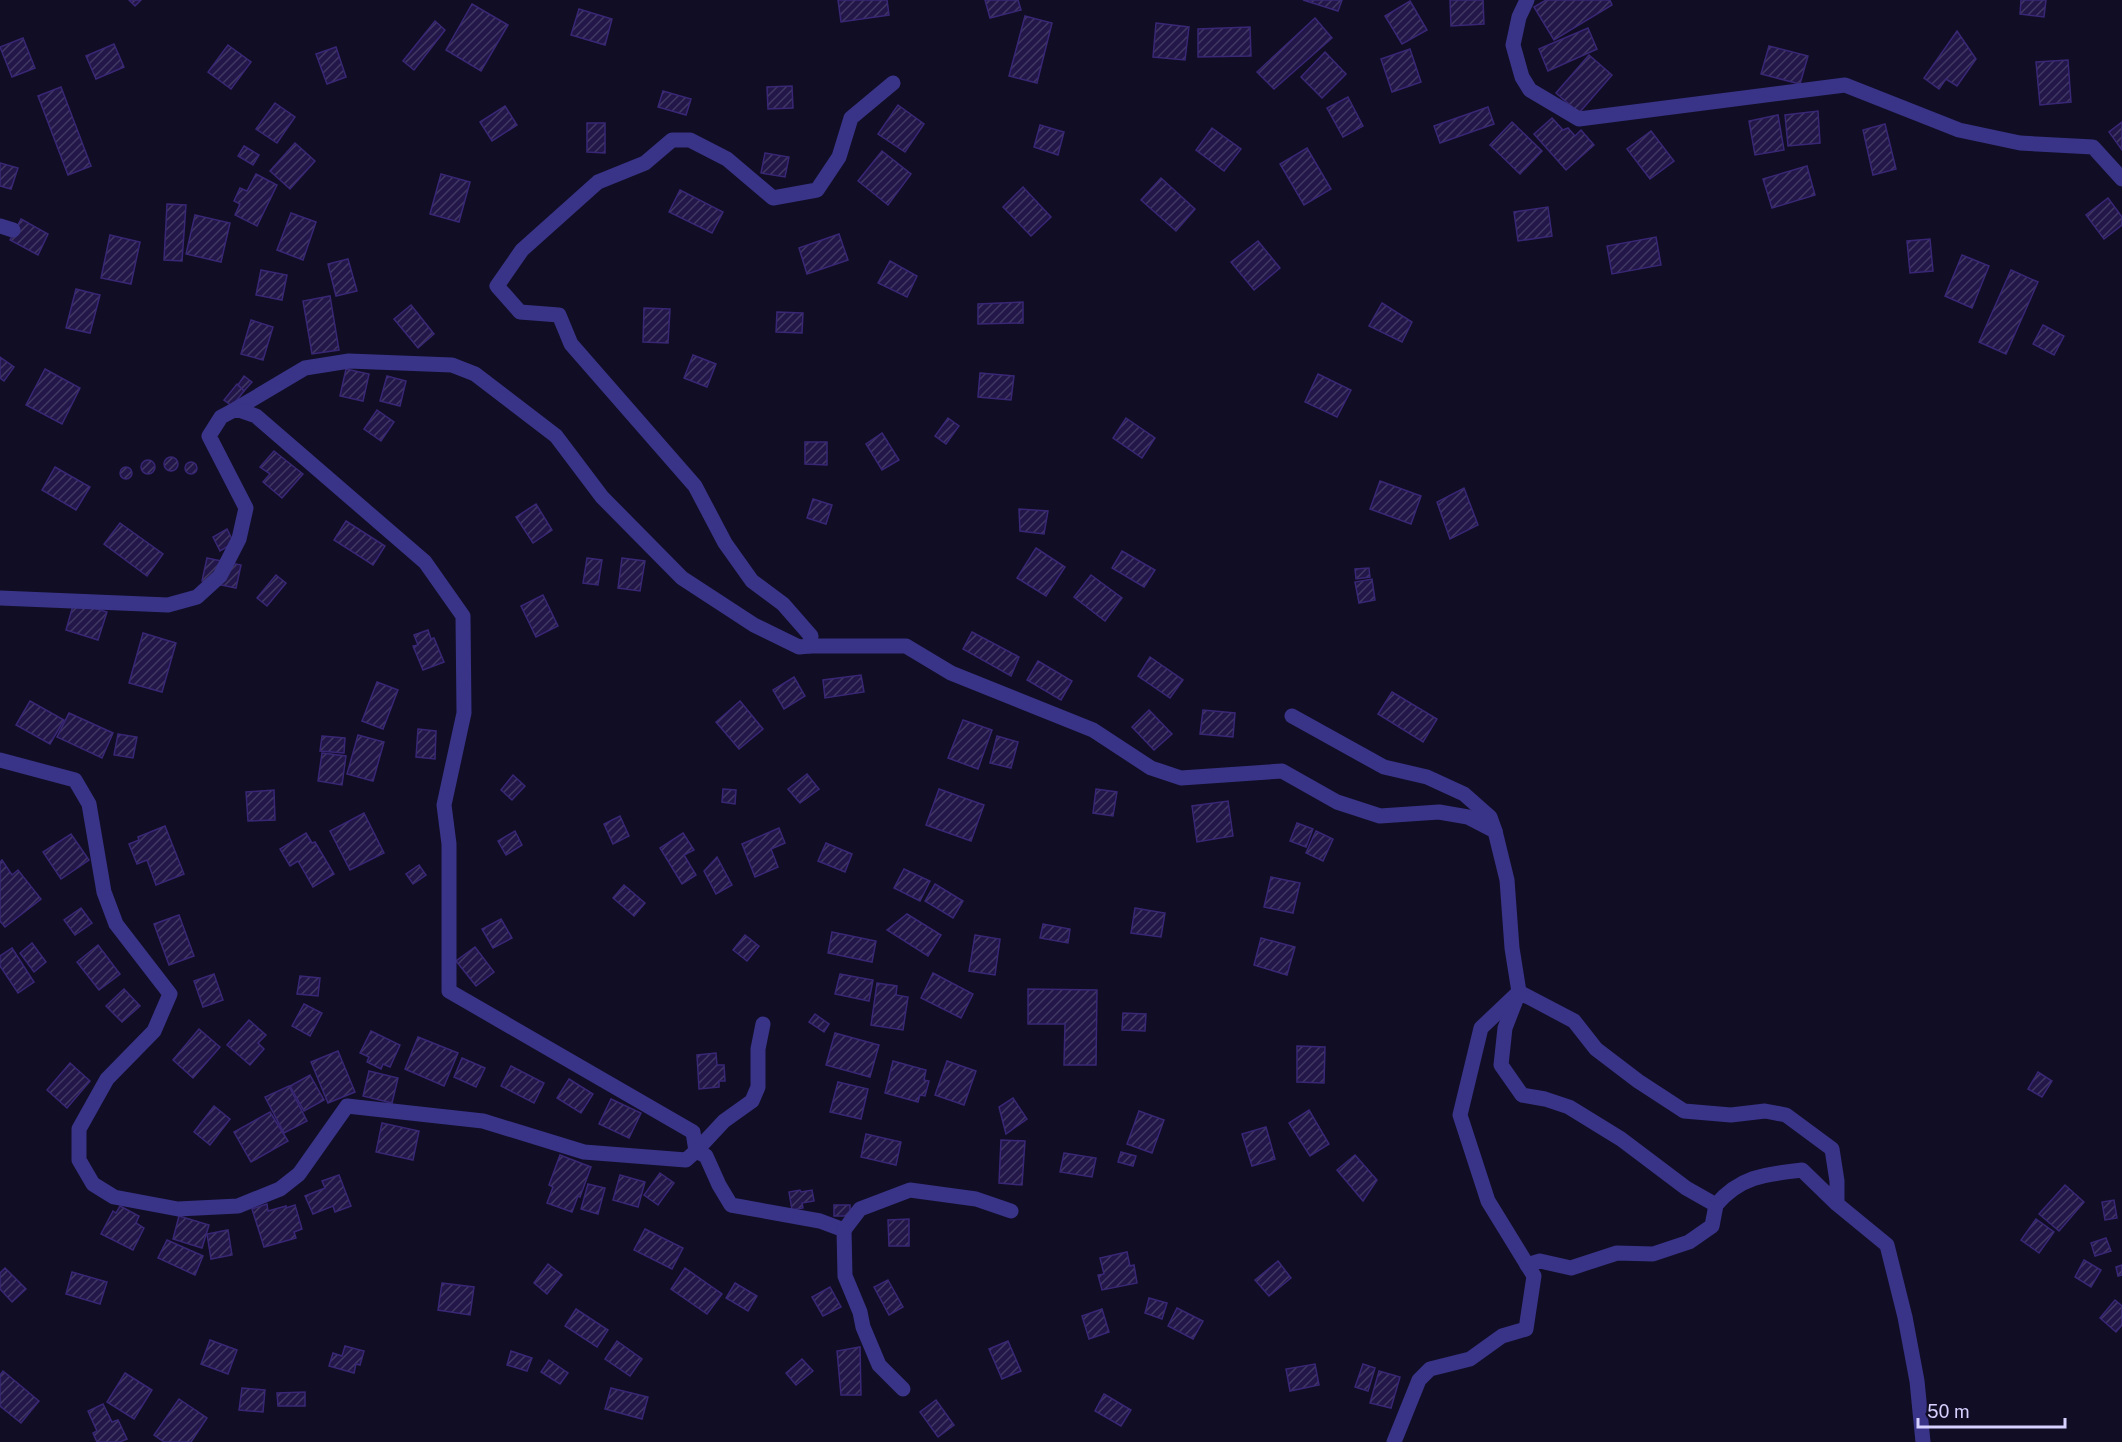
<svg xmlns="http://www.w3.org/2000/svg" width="2122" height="1442" font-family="'Public Sans',sans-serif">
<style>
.building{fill:url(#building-hatch);stroke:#392775;stroke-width:1.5}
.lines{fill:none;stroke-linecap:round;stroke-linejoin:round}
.minor{stroke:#393488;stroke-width:15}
</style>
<defs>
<pattern id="building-hatch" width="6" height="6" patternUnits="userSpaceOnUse" patternTransform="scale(1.5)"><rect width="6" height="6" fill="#221748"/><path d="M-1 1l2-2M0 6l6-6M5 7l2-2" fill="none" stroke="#413863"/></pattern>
</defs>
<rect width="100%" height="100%" fill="#110d25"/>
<g class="building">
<path d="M129,0H141L135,6Z"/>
<path d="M838,0H887L889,15L841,22Z"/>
<path d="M985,0H1018L1021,10L990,18Z"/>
<path d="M1303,0H1342L1338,11Z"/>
<path d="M1450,0H1483L1484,24L1451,26Z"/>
<path d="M1546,0H1610L1612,5L1554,40L1534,7Z"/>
<path d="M2021,0H2046L2044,17L2020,14Z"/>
<path d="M1410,1L1427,30L1402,44L1385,16Z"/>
<path d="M472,4L508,25L481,71L446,50Z"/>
<path d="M579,9L612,19L605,45L571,35Z"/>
<path d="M1025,16L1052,23L1037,83L1009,76Z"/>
<path d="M1315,18L1332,38L1274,89L1257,72Z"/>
<path d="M435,21L445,30L414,70L403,61Z"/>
<path d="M1156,23L1189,27L1185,60L1153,57Z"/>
<path d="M1250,27L1251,56L1198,57V29Z"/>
<path d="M1588,28L1597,49L1548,71L1539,49Z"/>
<path d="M1957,31L1976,59L1957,86L1946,79L1939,89L1924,78Z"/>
<path d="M23,38L35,68L12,77L0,47Z"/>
<path d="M114,44L124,67L96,79L86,56Z"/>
<path d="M228,45L251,62L231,89L208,72Z"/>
<path d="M1769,46L1808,56L1800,84L1761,74Z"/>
<path d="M336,47L346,77L327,84L316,54Z"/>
<path d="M1410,49L1421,82L1392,92L1381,59Z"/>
<path d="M1325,52L1346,74L1322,98L1301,77Z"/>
<path d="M1589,55L1612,75L1579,113L1556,93Z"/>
<path d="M2068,60L2071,102L2040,105L2036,62Z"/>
<path d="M792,86L793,108L768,109L767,87Z"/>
<path d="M61,87L91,166L68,175L38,96Z"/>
<path d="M663,91L691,99L686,115L658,107Z"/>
<path d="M1348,97L1363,126L1343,137L1327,108Z"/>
<path d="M275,103L295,117L277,143L256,129Z"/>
<path d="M898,105L924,124L905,152L878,134Z"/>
<path d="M505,106L517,125L492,141L480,122Z"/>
<path d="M1488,107L1494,124L1440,143L1434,126Z"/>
<path d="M1818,111L1820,143L1788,146L1785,115Z"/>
<path d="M1778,115L1784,150L1755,155L1749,121Z"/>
<path d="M1552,118L1563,130L1568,128L1575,136L1581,130L1594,145L1566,170L1534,134Z"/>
<path d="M1512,122L1542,151L1520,174L1490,145Z"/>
<path d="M2122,122V150L2109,132Z"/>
<path d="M587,123H605V153L587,152Z"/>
<path d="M1885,124L1896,169L1873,175L1863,130Z"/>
<path d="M1040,125L1064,132L1058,155L1034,147Z"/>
<path d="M1212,128L1241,149L1224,171L1196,150Z"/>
<path d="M1651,131L1674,161L1650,179L1627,149Z"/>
<path d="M295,143L315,161L290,189L270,171Z"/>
<path d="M244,146L259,155L253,165L238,156Z"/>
<path d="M1307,148L1331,189L1304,205L1280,164Z"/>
<path d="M882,151L911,174L888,205L858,181Z"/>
<path d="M765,153L789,157L785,177L761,173Z"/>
<path d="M0,163L18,168L11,189L0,186Z"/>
<path d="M1807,166L1815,195L1772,208L1763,179Z"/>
<path d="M256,174L277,185L257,226L235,215L240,204L234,201L240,188L247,191Z"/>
<path d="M441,174L470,182L459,222L430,214Z"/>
<path d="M1161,178L1195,209L1176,231L1141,200Z"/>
<path d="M1023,187L1051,217L1031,236L1003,207Z"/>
<path d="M680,190L723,212L712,233L669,212Z"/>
<path d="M2108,198L2122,217V225L2104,239L2086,215Z"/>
<path d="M167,204L186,205L182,261L164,260Z"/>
<path d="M1548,207L1552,236L1518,241L1514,212Z"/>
<path d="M291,213L316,222L303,260L277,250Z"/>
<path d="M195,215L230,223L221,262L186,254Z"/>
<path d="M21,219L48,234L38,255L10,240Z"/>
<path d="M839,234L848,260L807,274L799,248Z"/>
<path d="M110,235L140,242L131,284L101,278Z"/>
<path d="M1656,237L1661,265L1612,274L1607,246Z"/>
<path d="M1930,239L1933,271L1910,273L1907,241Z"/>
<path d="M1258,241L1280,268L1254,290L1231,262Z"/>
<path d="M1962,255L1989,266L1972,308L1945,296Z"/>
<path d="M348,259L357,291L336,296L328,264Z"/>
<path d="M890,261L917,276L907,297L878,283Z"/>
<path d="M261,270L287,275L282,300L256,295Z"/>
<path d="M2011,270L2038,282L2006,354L1979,342Z"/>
<path d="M76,289L100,295L90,333L66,328Z"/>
<path d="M330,296L339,350L312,354L303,301Z"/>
<path d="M1023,302V323L978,324V304Z"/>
<path d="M1382,303L1412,322L1402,342L1369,326Z"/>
<path d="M411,305L434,334L418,348L394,319Z"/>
<path d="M644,308L670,309L668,343L643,342Z"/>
<path d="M777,312L803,313L802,333L776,332Z"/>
<path d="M251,320L273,327L263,360L241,354Z"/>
<path d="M2043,325L2064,336L2054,355L2033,344Z"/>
<path d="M693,355L716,364L707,387L684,378Z"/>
<path d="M0,357L14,367L4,381L0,378Z"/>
<path d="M45,369L80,388L62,424L26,405Z"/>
<path d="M346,369L369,374L363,401L340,396Z"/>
<path d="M980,373L1014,376L1011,400L978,397Z"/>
<path d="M1318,374L1351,390L1337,417L1305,402Z"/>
<path d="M244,376L252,382L244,391L238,385Z"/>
<path d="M387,376L406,381L400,406L380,401Z"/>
<path d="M237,384L244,391L232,406L224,400Z"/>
<path d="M377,410L394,422L381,441L364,429Z"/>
<path d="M948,418L959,426L946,444L935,436Z"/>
<path d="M1126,418L1155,438L1142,458L1113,438Z"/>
<path d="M882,433L899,460L882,470L866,444Z"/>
<path d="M805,442H827V465L805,464Z"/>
<path d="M274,451L303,474L282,498L263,482L270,474L260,467Z"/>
<circle cx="171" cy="464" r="7"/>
<circle cx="148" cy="467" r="7"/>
<circle cx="191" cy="468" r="6"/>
<path d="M55,467L90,487L76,510L42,490Z"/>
<circle cx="126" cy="473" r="6"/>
<path d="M1380,481L1421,496L1411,524L1370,509Z"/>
<path d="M1464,488L1478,525L1450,539L1437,502Z"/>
<path d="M813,499L832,505L826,524L807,518Z"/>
<path d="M536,504L552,530L533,543L516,517Z"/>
<path d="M1019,509L1048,511L1044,534L1020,531Z"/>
<path d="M346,521L385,546L373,565L334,540Z"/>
<path d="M120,523L163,554L147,576L104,544Z"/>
<path d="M227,529L234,543L220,551L213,537Z"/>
<path d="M1036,548L1065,567L1046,596L1017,578Z"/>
<path d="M1122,551L1155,570L1144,587L1112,568Z"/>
<path d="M207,558L241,565L236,588L202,581Z"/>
<path d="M587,558L602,560L598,585L583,583Z"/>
<path d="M622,558L645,561L640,591L618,588Z"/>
<path d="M1369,568L1370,577L1356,579L1355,569Z"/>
<path d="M276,575L286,583L267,606L257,598Z"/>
<path d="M1091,575L1122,598L1105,621L1074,597Z"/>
<path d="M1372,579L1375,600L1359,603L1355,582Z"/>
<path d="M543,595L558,626L536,637L521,606Z"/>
<path d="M74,602L107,612L98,640L66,630Z"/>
<path d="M428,630L431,639L434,638L444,662L423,670L413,646L418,645L414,635Z"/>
<path d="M972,632L1019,657L1011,676L963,649Z"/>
<path d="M143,633L176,643L162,692L129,683Z"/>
<path d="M1150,657L1183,680L1170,698L1138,676Z"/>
<path d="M1038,661L1072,681L1061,700L1027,680Z"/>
<path d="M861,675L864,692L825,698L823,680Z"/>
<path d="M794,677L805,696L784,709L773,690Z"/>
<path d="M377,682L398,690L383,729L362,721Z"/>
<path d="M1392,692L1437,719L1423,742L1378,714Z"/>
<path d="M30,701L64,720L50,744L16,725Z"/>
<path d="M740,701L763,729L739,749L716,722Z"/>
<path d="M1149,710L1172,734L1154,750L1132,727Z"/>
<path d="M1203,710L1235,713L1233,737L1200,734Z"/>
<path d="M69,713L113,733L102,758L57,737Z"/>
<path d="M963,720L992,730L978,769L948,758Z"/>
<path d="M418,729L436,731L435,759L416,757Z"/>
<path d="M118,734L137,737L133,758L114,755Z"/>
<path d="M358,735L384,742L373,781L347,774Z"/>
<path d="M322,736L345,738L344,753L320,751Z"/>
<path d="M997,736L1018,742L1011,768L990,763Z"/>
<path d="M322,753L346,756L342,785L318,781Z"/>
<path d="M807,774L819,789L800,803L788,789Z"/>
<path d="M513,775L525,786L512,800L501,790Z"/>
<path d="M723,789L736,790L735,804L722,802Z"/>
<path d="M939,789L984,805L971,841L926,825Z"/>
<path d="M1096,789L1117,792L1113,816L1093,813Z"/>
<path d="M274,790L275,820L248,821L246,792Z"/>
<path d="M1228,801L1233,836L1197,842L1192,806Z"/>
<path d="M364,813L384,853L350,870L330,831Z"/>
<path d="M620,816L629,836L613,844L604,824Z"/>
<path d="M1297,823L1313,829L1306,847L1290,841Z"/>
<path d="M165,826L184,874L156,885L147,860L137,864L129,844L139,840L138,837Z"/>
<path d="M779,828L785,843L771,849L778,867L755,877L742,844Z"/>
<path d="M515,831L522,845L506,855L498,841Z"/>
<path d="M1316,831L1333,839L1323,861L1306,853Z"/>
<path d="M306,833L312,843L315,842L334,874L313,887L298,861L290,866L280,849Z"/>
<path d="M683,833L694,850L684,855L696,875L682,884L660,848Z"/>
<path d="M71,834L89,860L61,879L43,852Z"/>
<path d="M826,843L852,854L845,872L818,861Z"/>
<path d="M717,857L732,885L716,894L704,871Z"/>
<path d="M2,860L12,875L18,870L41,899L5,927L0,921V862Z"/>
<path d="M419,865L426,875L413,884L406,874Z"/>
<path d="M904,869L930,881L920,901L894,888Z"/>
<path d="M1271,877L1300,883L1293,913L1264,907Z"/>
<path d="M935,884L963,901L953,918L925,901Z"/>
<path d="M624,885L645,903L634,916L613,898Z"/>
<path d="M81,908L92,923L75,935L64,920Z"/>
<path d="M1135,908L1165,913L1161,937L1131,933Z"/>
<path d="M907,914L941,935L928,956L887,930Z"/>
<path d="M179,915L194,956L169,965L154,924Z"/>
<path d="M501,919L512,938L493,948L482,929Z"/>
<path d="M1043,924L1070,929L1068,943L1040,938Z"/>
<path d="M832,932L876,941L872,962L828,953Z"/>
<path d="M745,935L759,946L747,961L733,950Z"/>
<path d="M975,935L1000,939L995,975L969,971Z"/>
<path d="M1261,938L1295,947L1287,975L1254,965Z"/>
<path d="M32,943L46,962L34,972L20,953Z"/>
<path d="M98,945L120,974L99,990L77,962Z"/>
<path d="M475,947L494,972L476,986L456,961Z"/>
<path d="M12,948L34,982L18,993L0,966V956Z"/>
<path d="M933,973L973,994L961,1018L921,998Z"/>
<path d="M214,974L223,1000L203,1007L194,981Z"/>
<path d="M840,974L873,980L869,1001L835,994Z"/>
<path d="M300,976L320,978L318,996L297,994Z"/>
<path d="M877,983L897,986L896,995L908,997L903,1030L871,1025Z"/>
<path d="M124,989L140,1006L122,1022L106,1006Z"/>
<path d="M1028,989L1097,990L1096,1065H1064L1065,1024H1028Z"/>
<path d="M304,1004L322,1013L310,1036L292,1026Z"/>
<path d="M1123,1013L1146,1014L1145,1031L1122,1030Z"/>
<path d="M815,1014L829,1024L824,1032L809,1022Z"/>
<path d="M249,1020L266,1035L258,1043L264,1049L250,1065L227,1045Z"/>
<path d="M199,1029L220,1047L193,1078L173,1060Z"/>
<path d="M371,1031L400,1045L390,1067L383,1064L381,1069L367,1062L369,1057L360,1053Z"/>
<path d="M835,1033L879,1045L870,1077L826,1065Z"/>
<path d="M418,1037L458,1053L444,1086L405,1069Z"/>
<path d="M1297,1046L1325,1047L1324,1083L1297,1082Z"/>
<path d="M338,1051L355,1092L328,1103L311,1062Z"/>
<path d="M716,1053L717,1065H724L725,1081H719V1087L699,1089L697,1055Z"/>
<path d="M462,1058L485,1068L476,1087L454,1077Z"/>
<path d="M893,1061L926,1070L924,1080L929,1081L925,1096L920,1095L918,1102L885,1093Z"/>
<path d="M947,1061L976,1071L964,1105L935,1095Z"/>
<path d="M70,1063L90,1081L67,1108L47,1090Z"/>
<path d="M511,1066L544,1083L534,1103L501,1086Z"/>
<path d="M369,1071L398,1078L392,1103L363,1096Z"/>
<path d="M2038,1072L2052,1081L2042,1097L2028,1089Z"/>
<path d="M310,1075L324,1100L304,1111L290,1086Z"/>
<path d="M569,1079L593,1094L581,1113L557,1098Z"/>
<path d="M838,1082L868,1089L861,1119L830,1112Z"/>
<path d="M289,1086L307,1121L284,1133L265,1097Z"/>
<path d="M1013,1098L1027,1119L1006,1134L999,1107Z"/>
<path d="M611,1099L641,1113L629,1138L599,1124Z"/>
<path d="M214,1106L230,1119L210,1145L194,1132Z"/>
<path d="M1309,1110L1329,1144L1310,1156L1289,1123Z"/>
<path d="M1139,1111L1164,1120L1152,1153L1127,1144Z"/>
<path d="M270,1112L288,1141L251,1162L234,1132Z"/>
<path d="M382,1123L419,1131L413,1160L376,1152Z"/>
<path d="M1266,1127L1275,1159L1252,1166L1242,1134Z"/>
<path d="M866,1134L901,1142L896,1165L861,1157Z"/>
<path d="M1001,1140L1025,1141L1022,1185L999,1183Z"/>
<path d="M1121,1152L1136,1156L1133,1166L1118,1162Z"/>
<path d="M1064,1153L1096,1158L1092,1177L1060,1172Z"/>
<path d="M560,1155L591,1167L580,1197L578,1196L572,1212L547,1203L553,1187L549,1185Z"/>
<path d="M1355,1155L1377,1180L1363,1201L1337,1170Z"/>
<path d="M660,1173L674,1183L658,1205L644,1195Z"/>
<path d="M339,1175L351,1206L335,1212L333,1206L313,1214L305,1196L325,1188L322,1181Z"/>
<path d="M620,1175L645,1182L638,1207L613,1200Z"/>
<path d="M588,1184L605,1188L598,1214L581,1209Z"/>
<path d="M2065,1185L2084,1202L2059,1231L2039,1214Z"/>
<path d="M800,1190L801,1192L812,1190L814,1201L802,1203L803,1208L792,1210L789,1192Z"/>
<path d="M2114,1200L2117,1218L2105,1220L2102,1202Z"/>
<path d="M267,1204L268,1211L286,1206V1208L295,1205L302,1229L294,1232L296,1238L264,1247L252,1209Z"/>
<rect x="834" y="1205" width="16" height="11"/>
<path d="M120,1206L139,1216L136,1223L144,1228L133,1250L101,1234L113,1211L116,1213Z"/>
<path d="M179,1216L209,1225L202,1248L173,1239Z"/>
<path d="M909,1219V1246H889L888,1220Z"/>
<path d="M2036,1219L2054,1232L2039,1253L2021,1240Z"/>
<path d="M645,1229L683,1248L672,1269L634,1250Z"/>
<path d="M228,1230L232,1255L211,1259L207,1234Z"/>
<path d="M2106,1238L2111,1251L2095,1256L2091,1243Z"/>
<path d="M167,1240L203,1256L195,1275L158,1258Z"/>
<path d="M1127,1252L1130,1266L1134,1265L1137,1283L1102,1290L1098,1275L1104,1274L1100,1258Z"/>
<path d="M2084,1260L2101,1270L2091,1287L2075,1277Z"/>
<path d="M1278,1261L1291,1278L1269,1296L1255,1280Z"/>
<path d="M548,1264L562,1275L547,1294L534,1283Z"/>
<path d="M2122,1265V1275L2118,1276L2116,1267Z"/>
<path d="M5,1268L26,1289L12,1302L0,1289V1273Z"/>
<path d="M685,1268L722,1294L707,1314L671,1289Z"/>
<path d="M72,1272L107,1282L100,1304L66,1294Z"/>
<path d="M888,1280L903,1307L889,1315L874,1287Z"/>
<path d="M442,1283L474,1287L470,1315L438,1310Z"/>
<path d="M735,1283L757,1296L748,1311L726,1298Z"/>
<path d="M830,1287L841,1307L823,1316L812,1297Z"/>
<path d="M1149,1298L1167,1303L1162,1319L1145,1313Z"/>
<path d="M2115,1300L2122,1306V1325L2116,1332L2100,1318Z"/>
<path d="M1177,1308L1203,1321L1193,1339L1168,1326Z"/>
<path d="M576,1309L608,1330L597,1347L565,1326Z"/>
<path d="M1102,1309L1109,1332L1089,1339L1082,1316Z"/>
<path d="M210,1340L237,1350L228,1374L201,1364Z"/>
<path d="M617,1341L642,1359L630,1376L605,1359Z"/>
<path d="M1008,1341L1021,1371L1002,1379L989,1349Z"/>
<path d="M345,1346L364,1351L360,1365L356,1364L354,1373L329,1366L333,1353L342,1356Z"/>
<path d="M860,1347L861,1395H841L837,1351Z"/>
<path d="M511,1351L532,1358L527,1371L507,1365Z"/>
<path d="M802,1359L813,1371L796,1385L786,1373Z"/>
<path d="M549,1360L568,1373L560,1384L541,1372Z"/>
<path d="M1315,1364L1319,1385L1290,1391L1286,1369Z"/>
<path d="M1363,1364L1375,1368L1368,1391L1355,1387Z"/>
<path d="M3,1371L39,1401L21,1423L0,1406V1375Z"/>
<path d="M1379,1371L1400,1377L1391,1408L1370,1403Z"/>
<path d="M125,1373L152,1390L134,1419L107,1402Z"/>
<path d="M242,1388L265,1390L263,1412L239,1410Z"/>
<path d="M611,1388L648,1397L642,1419L605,1409Z"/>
<path d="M305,1392V1406H278L277,1393Z"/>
<path d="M1104,1394L1131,1410L1121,1426L1095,1411Z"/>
<path d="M179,1399L207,1418L191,1442H164L154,1435Z"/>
<path d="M936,1400L954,1425L938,1437L920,1412Z"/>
<path d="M103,1404L112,1422L118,1420L127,1439L120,1442H97L93,1433L97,1431L88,1411Z"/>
</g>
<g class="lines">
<g class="minor">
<path d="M1527,0L1519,17L1513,45L1522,77L1530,90L1579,119L1845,85L1959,130L2020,143L2093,147L2122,179"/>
<path d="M0,226L13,230"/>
<path d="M236,409L305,368L349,361L452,365L475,374L556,436L602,497L682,578L754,625L799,647L809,646L811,636L783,604L752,581L725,543L695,486L571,344L559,315L520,312L497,286L522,250L598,182L645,163L672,140H690L727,159L773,198L817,190L839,157L851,118L893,83"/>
<path d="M0,598L168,605L197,597L220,576L239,539L246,508L209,436L221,417L236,409L256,416L425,562L463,616L464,713L444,805L449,844V991L693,1132L696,1151L686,1160L584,1152L483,1121L347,1106L299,1174L280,1189L238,1206L178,1209L114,1197L93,1184L79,1160V1129L107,1079L154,1031L170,994L116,924L104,892L89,804L75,780L0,760"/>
<path d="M809,646H906L951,673L1093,730L1151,768L1181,778L1282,771L1337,802L1380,816L1439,812L1468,817L1495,831L1507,880L1512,948L1519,992L1481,1028L1460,1115L1488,1201L1534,1276L1526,1329L1502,1336L1470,1359L1430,1369L1419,1380L1394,1442"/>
<path d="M1292,716L1384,767L1427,777L1464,794L1490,817L1495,831"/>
<path d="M763,1024L758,1049V1087L752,1101L724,1121L696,1151L706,1156L719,1185L731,1205L820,1221L844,1230L845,1276L860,1312L863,1327L879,1365L903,1389"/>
<path d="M1837,1204L1802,1170C1767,1174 1740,1176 1716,1205L1686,1188L1621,1139L1569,1107L1545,1099L1522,1095L1501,1065L1505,1028L1519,992L1574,1021L1596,1049L1638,1081L1684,1111L1731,1115L1765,1111L1786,1115L1832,1149L1837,1181V1204L1887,1245L1905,1317L1917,1381L1923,1442"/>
<path d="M844,1230L860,1209L910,1190L976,1199L1011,1211"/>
<path d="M1527,1265L1540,1261L1571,1268L1617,1253L1653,1254L1689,1242L1712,1226L1716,1205"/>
</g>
</g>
<path d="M1918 1418v9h147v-9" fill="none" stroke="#d7d1ff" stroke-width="3"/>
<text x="1927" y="1418" font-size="18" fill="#d7d1ff" stroke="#110d25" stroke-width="4.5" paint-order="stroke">50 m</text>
</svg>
